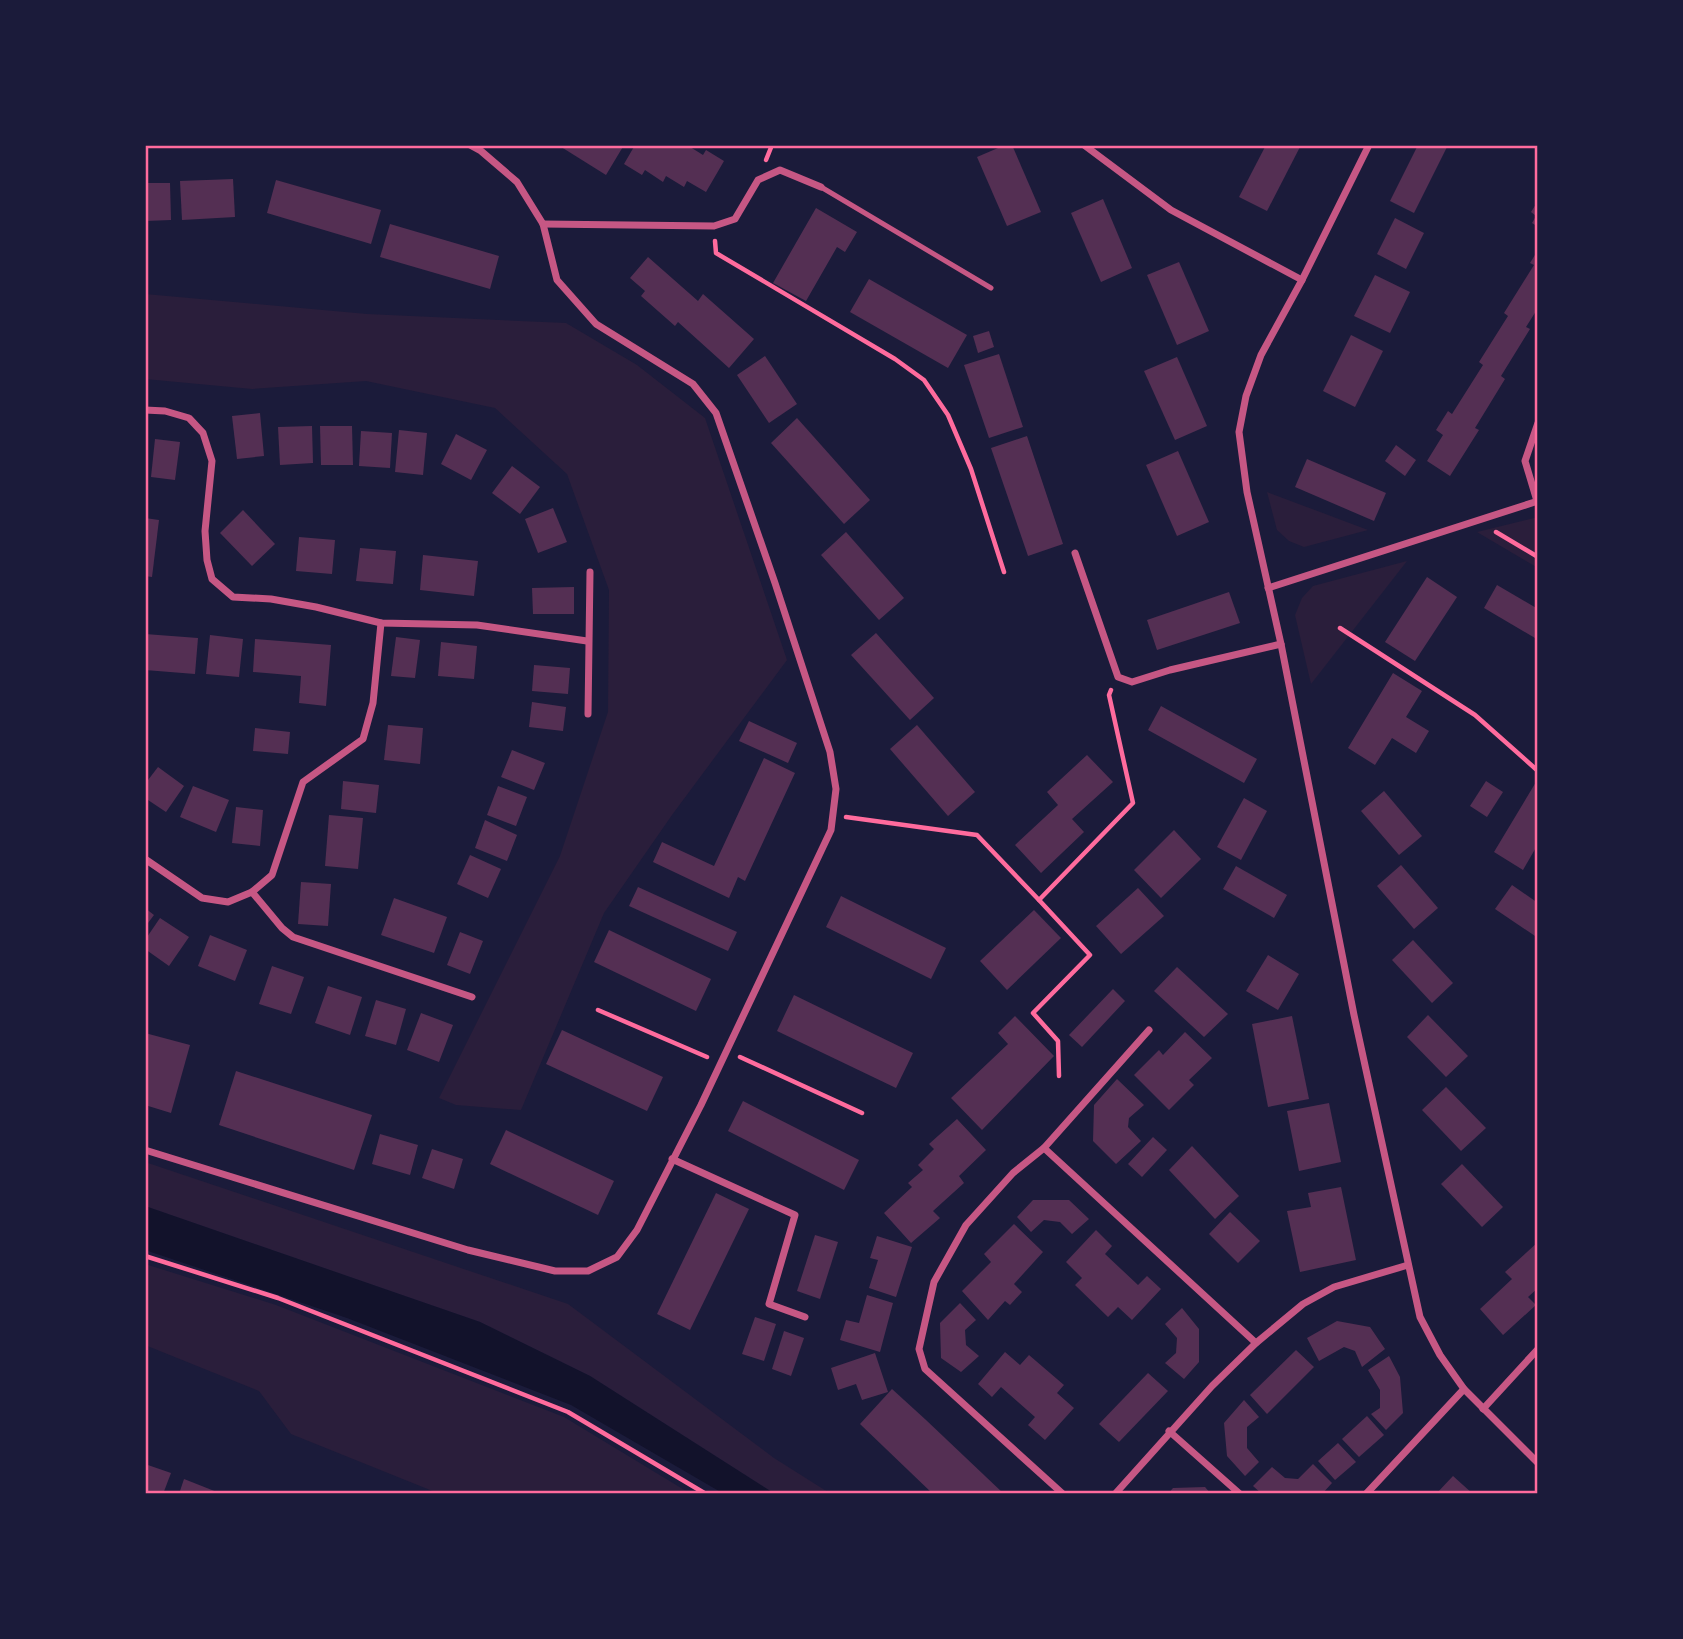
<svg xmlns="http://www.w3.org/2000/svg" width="1683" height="1639" font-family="'DM Sans',sans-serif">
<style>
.green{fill:#2a1e3b}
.water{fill:#12122b}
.building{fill:#542f53}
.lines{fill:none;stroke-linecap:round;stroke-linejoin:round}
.path{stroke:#ff6b9d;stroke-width:4.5}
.service{stroke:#c65784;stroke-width:5}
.minor{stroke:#c65784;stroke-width:7}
.neatline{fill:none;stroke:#ff6b9d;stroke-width:2.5}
</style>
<rect width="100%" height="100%" fill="#1b1b3a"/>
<g class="green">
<path d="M145,294L367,314L566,323L637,365L705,418L787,660L672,815L604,913L521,1110L456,1105L439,1098L560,856L608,712L609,590L567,474L495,408L366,381L252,389L145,379Z"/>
<path d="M1267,492L1368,530L1304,547L1289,541L1277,530Z"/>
<path d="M1538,517V568L1477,532Z"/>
<path d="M1407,561L1311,684L1295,615L1302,598L1313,586Z"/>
<path d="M145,1162L568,1304L774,1458L831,1494H775L590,1376L480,1322L145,1206Z"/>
<path d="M145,1264L276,1305L564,1417L691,1494H440L291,1434L259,1391L145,1345Z"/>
</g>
<path class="water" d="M145,1206L480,1322L590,1376L775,1494H724L571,1405L347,1318L145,1250Z"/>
<g class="building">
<path d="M558,145H624L606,175Z"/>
<path d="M635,145H678L683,148L687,145L703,155L706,150L724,161L706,192L687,181L684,187L666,176L663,182L645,170L642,175L624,164Z"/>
<path d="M1005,145H1012L1041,212L1007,226L977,157Z"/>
<path d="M1266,145H1301L1267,211L1239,197Z"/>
<path d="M1418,145H1448L1414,213L1390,201Z"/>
<path d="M233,179L235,217L182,220L180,181Z"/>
<path d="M276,180L381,210L371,244L267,213Z"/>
<path d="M145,183H170L171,220L145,221Z"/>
<path d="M1103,199L1132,268L1101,282L1071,213Z"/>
<path d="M1538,201V227L1532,223L1536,216L1531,212Z"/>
<path d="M816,208L857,232L845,252L837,247L806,301L773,283Z"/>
<path d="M1395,218L1424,233L1406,269L1377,254Z"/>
<path d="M390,224L499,256L490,289L380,257Z"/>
<path d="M1538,250V308L1526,327L1530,329L1501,376L1505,379L1475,428L1479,430L1450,476L1427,461L1443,435L1436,430L1448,411L1452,414L1483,365L1479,362L1508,316L1504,313L1534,265L1530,263Z"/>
<path d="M648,257L698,301L703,294L754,339L729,368L678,322L675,326L641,296L645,291L630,278Z"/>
<path d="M1179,262L1209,331L1177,345L1147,275Z"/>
<path d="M1375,275L1410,292L1390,333L1354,316Z"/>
<path d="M869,279L967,335L948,368L850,312Z"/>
<path d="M989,331L994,347L978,353L973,336Z"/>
<path d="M1351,335L1383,351L1355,407L1323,391Z"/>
<path d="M999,354L1023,427L989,438L964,365Z"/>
<path d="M765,356L797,404L769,423L737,375Z"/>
<path d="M1177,357L1207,426L1175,440L1144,371Z"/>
<path d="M260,413L264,456L237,459L232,416Z"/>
<path d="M797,418L870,500L844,524L771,443Z"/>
<path d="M312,426L313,463L280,465L278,427Z"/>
<path d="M320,426H352L353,465H321Z"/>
<path d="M399,430L427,433L423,475L395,472Z"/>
<path d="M361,431L392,433L390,468L359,466Z"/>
<path d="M456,434L487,450L471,480L441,464Z"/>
<path d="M1027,436L1063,544L1028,556L991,448Z"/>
<path d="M155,439L180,442L175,480L151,477Z"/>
<path d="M1396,445L1416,460L1405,476L1385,461Z"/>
<path d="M1178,451L1209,522L1177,536L1146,465Z"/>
<path d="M1307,459L1386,493L1374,521L1295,487Z"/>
<path d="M512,466L540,487L520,514L492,493Z"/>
<path d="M553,508L567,542L538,553L525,519Z"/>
<path d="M243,510L275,544L252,566L220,533Z"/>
<path d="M145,518L159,520L152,577L145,576Z"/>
<path d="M846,532L904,598L879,620L821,555Z"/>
<path d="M299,537L335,540L332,574L296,571Z"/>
<path d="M360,548L396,551L393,584L356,581Z"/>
<path d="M423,555L478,561L474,596L420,590Z"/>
<path d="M1427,577L1457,597L1415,661L1385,642Z"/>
<path d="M1497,585L1538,609V633L1535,638L1484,608Z"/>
<path d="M574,587V614H533L532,588Z"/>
<path d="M1229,592L1240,623L1157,650L1147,620Z"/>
<path d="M876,633L934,698L910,720L851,655Z"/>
<path d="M145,634L198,638L195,674L145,670Z"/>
<path d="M210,635L243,639L239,677L206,674Z"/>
<path d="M396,637L420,640L415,678L391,676Z"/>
<path d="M255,639L331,645L326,706L299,703L301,676L253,672Z"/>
<path d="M441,642L477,646L474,679L438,676Z"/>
<path d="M534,665L570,668L568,694L532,691Z"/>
<path d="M1393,673L1422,691L1406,717L1429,731L1416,753L1392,738L1375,765L1348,748Z"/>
<path d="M532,702L566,707L563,731L529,727Z"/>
<path d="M1161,706L1257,759L1244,783L1148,730Z"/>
<path d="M749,721L797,743L788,763L739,741Z"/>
<path d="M388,725L423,728L420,764L384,760Z"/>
<path d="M917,725L975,792L948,816L890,749Z"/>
<path d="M255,728L290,732L288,754L253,751Z"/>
<path d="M512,750L545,763L534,790L501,777Z"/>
<path d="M1087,755L1113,782L1072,819L1084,832L1041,873L1015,845L1058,805L1047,792Z"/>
<path d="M764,758L795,773L745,881L738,877L729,898L653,862L662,842L714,866Z"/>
<path d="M158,767L184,786L166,812L145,798V784Z"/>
<path d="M343,781L379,785L376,813L341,809Z"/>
<path d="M1486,781L1503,792L1487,817L1470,806Z"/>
<path d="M1536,782L1538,844L1523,870L1494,852Z"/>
<path d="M193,786L229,800L216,832L180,817Z"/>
<path d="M498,786L527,797L516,826L487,815Z"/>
<path d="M1384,791L1422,836L1399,855L1361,811Z"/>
<path d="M1244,798L1267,811L1241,860L1217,847Z"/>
<path d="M236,807L263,810L260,846L232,843Z"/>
<path d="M329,815L363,818L358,869L325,866Z"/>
<path d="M485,820L517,835L507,861L475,848Z"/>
<path d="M1174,830L1201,859L1161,898L1134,870Z"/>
<path d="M470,855L501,869L488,898L457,884Z"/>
<path d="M1401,865L1438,908L1414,929L1377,886Z"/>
<path d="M1236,866L1287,895L1274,918L1223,889Z"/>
<path d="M301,882L331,884L328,926L298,924Z"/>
<path d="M1512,885L1538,903V938L1495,909Z"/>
<path d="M638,887L737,932L728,951L629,906Z"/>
<path d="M1138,888L1164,916L1121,954L1096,926Z"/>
<path d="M841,896L946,948L931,979L826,927Z"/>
<path d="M394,898L447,917L434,953L381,935Z"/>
<path d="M145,908L154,915L145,927Z"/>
<path d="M1034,910L1061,938L1007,990L980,961Z"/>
<path d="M160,918L189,937L169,966L145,949V940Z"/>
<path d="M609,930L711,979L696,1011L594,962Z"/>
<path d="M460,932L483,941L470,974L447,965Z"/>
<path d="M210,935L247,950L235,981L198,966Z"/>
<path d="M1413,940L1453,983L1432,1003L1392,960Z"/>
<path d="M1268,955L1299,974L1278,1010L1246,991Z"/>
<path d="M272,966L304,977L291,1014L259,1004Z"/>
<path d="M1177,967L1228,1014L1204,1037L1154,991Z"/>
<path d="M328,986L362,997L350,1035L315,1023Z"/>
<path d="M1113,989L1125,1001L1082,1047L1069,1035Z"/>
<path d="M794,995L913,1053L896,1088L777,1031Z"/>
<path d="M376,1000L406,1009L396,1045L365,1036Z"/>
<path d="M421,1013L453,1025L439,1062L407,1050Z"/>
<path d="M1428,1015L1468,1056L1446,1077L1407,1037Z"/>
<path d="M1015,1016L1054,1056L982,1130L951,1098L1008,1044L998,1033Z"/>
<path d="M1292,1016L1309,1099L1268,1107L1252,1024Z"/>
<path d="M562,1030L663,1077L647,1111L546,1064Z"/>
<path d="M1185,1032L1212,1058L1189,1080L1194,1085L1169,1110L1134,1075L1159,1050L1163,1055Z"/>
<path d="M145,1033L190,1045L171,1113L145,1105Z"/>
<path d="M236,1071L372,1115L354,1170L219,1125Z"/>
<path d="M1117,1079L1144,1105L1129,1118L1128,1127L1141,1141L1116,1164L1093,1141L1094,1105Z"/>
<path d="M1446,1087L1486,1128L1461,1151L1422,1110Z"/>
<path d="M743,1101L859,1160L844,1190L728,1131Z"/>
<path d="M1329,1103L1341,1162L1299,1171L1287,1111Z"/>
<path d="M957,1119L986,1150L959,1176L964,1183L933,1211L940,1218L911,1243L884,1213L912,1187L908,1183L923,1170L918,1165L934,1149L929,1144Z"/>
<path d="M506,1130L614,1181L598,1215L490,1164Z"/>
<path d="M380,1134L418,1145L410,1175L372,1164Z"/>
<path d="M1153,1137L1167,1150L1142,1177L1128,1164Z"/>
<path d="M1192,1146L1239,1196L1215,1219L1169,1170Z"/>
<path d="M432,1149L463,1159L454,1189L422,1178Z"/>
<path d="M1462,1164L1503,1207L1482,1227L1441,1184Z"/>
<path d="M1341,1187L1356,1260L1300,1272L1287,1211L1311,1207L1308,1193Z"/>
<path d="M716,1193L749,1209L690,1330L657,1314Z"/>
<path d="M1033,1200H1069L1089,1219L1072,1234L1060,1222L1044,1220L1031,1232L1017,1217Z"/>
<path d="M1230,1212L1260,1241L1238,1263L1209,1234Z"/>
<path d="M1014,1224L1043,1252L1014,1284L1022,1292L1010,1305L1005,1301L988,1320L962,1291L991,1262L984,1254Z"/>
<path d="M1096,1230L1112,1246L1105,1254L1138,1285L1147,1276L1161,1289L1132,1320L1118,1307L1108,1317L1075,1285L1082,1278L1066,1262Z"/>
<path d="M815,1235L838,1242L820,1299L797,1291Z"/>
<path d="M877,1236L912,1247L896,1297L869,1288L878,1260L870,1258Z"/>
<path d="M1538,1242V1288L1528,1297L1536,1305L1503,1335L1480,1309L1512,1279L1505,1272Z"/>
<path d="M867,1295L893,1303L880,1352L840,1340L846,1320L859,1323Z"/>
<path d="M960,1303L976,1320L965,1330L966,1345L979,1356L961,1372L941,1358L940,1323Z"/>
<path d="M1182,1308L1199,1329V1362L1184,1379L1165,1363L1176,1353L1177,1338L1165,1324Z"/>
<path d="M755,1317L776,1324L764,1361L742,1354Z"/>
<path d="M1337,1321L1370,1327L1385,1349L1362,1367L1355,1351L1344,1347L1319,1361L1307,1338Z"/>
<path d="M784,1331L804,1338L791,1376L772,1369Z"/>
<path d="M1296,1350L1314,1367L1267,1414L1250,1395Z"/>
<path d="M1005,1352L1020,1365L1029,1355L1064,1385L1057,1393L1074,1408L1045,1440L1028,1425L1035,1417L1001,1387L992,1397L978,1384Z"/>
<path d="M875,1353L888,1392L862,1400L856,1384L838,1390L831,1368Z"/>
<path d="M1389,1356L1400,1377L1403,1413L1386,1430L1371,1414L1380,1408V1390L1368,1370Z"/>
<path d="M1148,1373L1168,1391L1119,1442L1099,1424Z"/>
<path d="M892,1389L926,1420L1004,1494H933L860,1424Z"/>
<path d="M1244,1400L1259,1417L1247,1427V1448L1259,1462L1245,1476L1227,1456L1224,1423Z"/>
<path d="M1367,1416L1384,1435L1359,1457L1342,1439Z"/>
<path d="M1338,1443L1356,1462L1335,1480L1318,1461Z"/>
<path d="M145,1464L171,1473L163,1494L145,1492Z"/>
<path d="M1313,1464L1332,1483L1322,1494H1262L1253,1486L1272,1467L1285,1478L1298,1479Z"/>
<path d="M1453,1476L1473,1494H1436Z"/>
<path d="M184,1479L222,1494H179Z"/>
<path d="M1205,1487L1211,1494H1168L1173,1488Z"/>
</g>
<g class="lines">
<g class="path">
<path d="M766,160L772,145"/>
<path d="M715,241L716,253L895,359L924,380L948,415L971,469L1004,572"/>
<path d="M1496,532L1538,557"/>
<path d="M1340,628L1475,715L1538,771"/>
<path d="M846,817L977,835L1039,900L1133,803L1109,695L1111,690"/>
<path d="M1039,900L1090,955L1033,1013L1058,1041L1059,1076"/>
<path d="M598,1010L707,1057"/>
<path d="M740,1057L862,1113"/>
<path d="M145,1256L278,1298L568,1412L706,1494"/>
</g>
<path class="service" d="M821,187L991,288"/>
<g class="minor">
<path d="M1084,145L1171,210L1302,280"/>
<path d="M1369,145L1302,280L1261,355L1246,396L1239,432L1247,492L1281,644L1354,1015L1420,1317L1440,1355L1464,1389L1538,1463"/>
<path d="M543,224L714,226L735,219L758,180L780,170L821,187"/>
<path d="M145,410L165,411L189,418L203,433L212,461L205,531L207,560L212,579L233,597L271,599L316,607L381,623L477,625L587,641"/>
<path d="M1537,501L1525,461L1538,423"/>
<path d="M1075,553L1118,677L1132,682L1170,670L1281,644"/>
<path d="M1268,588L1538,501"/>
<path d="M588,714L590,572"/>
<path d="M145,859L202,898L228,902L252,892L272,875L303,782L363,739L373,703L381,623"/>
<path d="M252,892L282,928L293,937L472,997"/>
<path d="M1044,1148L1149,1030"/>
<path d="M145,1150L468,1250L555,1271H588L617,1257L637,1230L701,1105L831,830L836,789L830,752L775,583L716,413L693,384L596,324L557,280L543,224L517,182L481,151L470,145"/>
<path d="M672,1159L795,1215L769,1304L805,1317"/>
<path d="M1483,1409L1538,1349"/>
<path d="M1169,1431L1240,1494"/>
<path d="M1063,1494L925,1369L919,1349L934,1282L966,1225L1013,1173L1044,1148L1256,1343"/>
<path d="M1115,1494L1212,1386L1256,1343L1303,1304L1334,1287L1408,1265"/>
<path d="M1366,1494L1464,1389"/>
</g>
</g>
<rect width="1683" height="1639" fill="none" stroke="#1b1b3a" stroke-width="294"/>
<rect x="147" y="147" width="1389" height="1345" class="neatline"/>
</svg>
